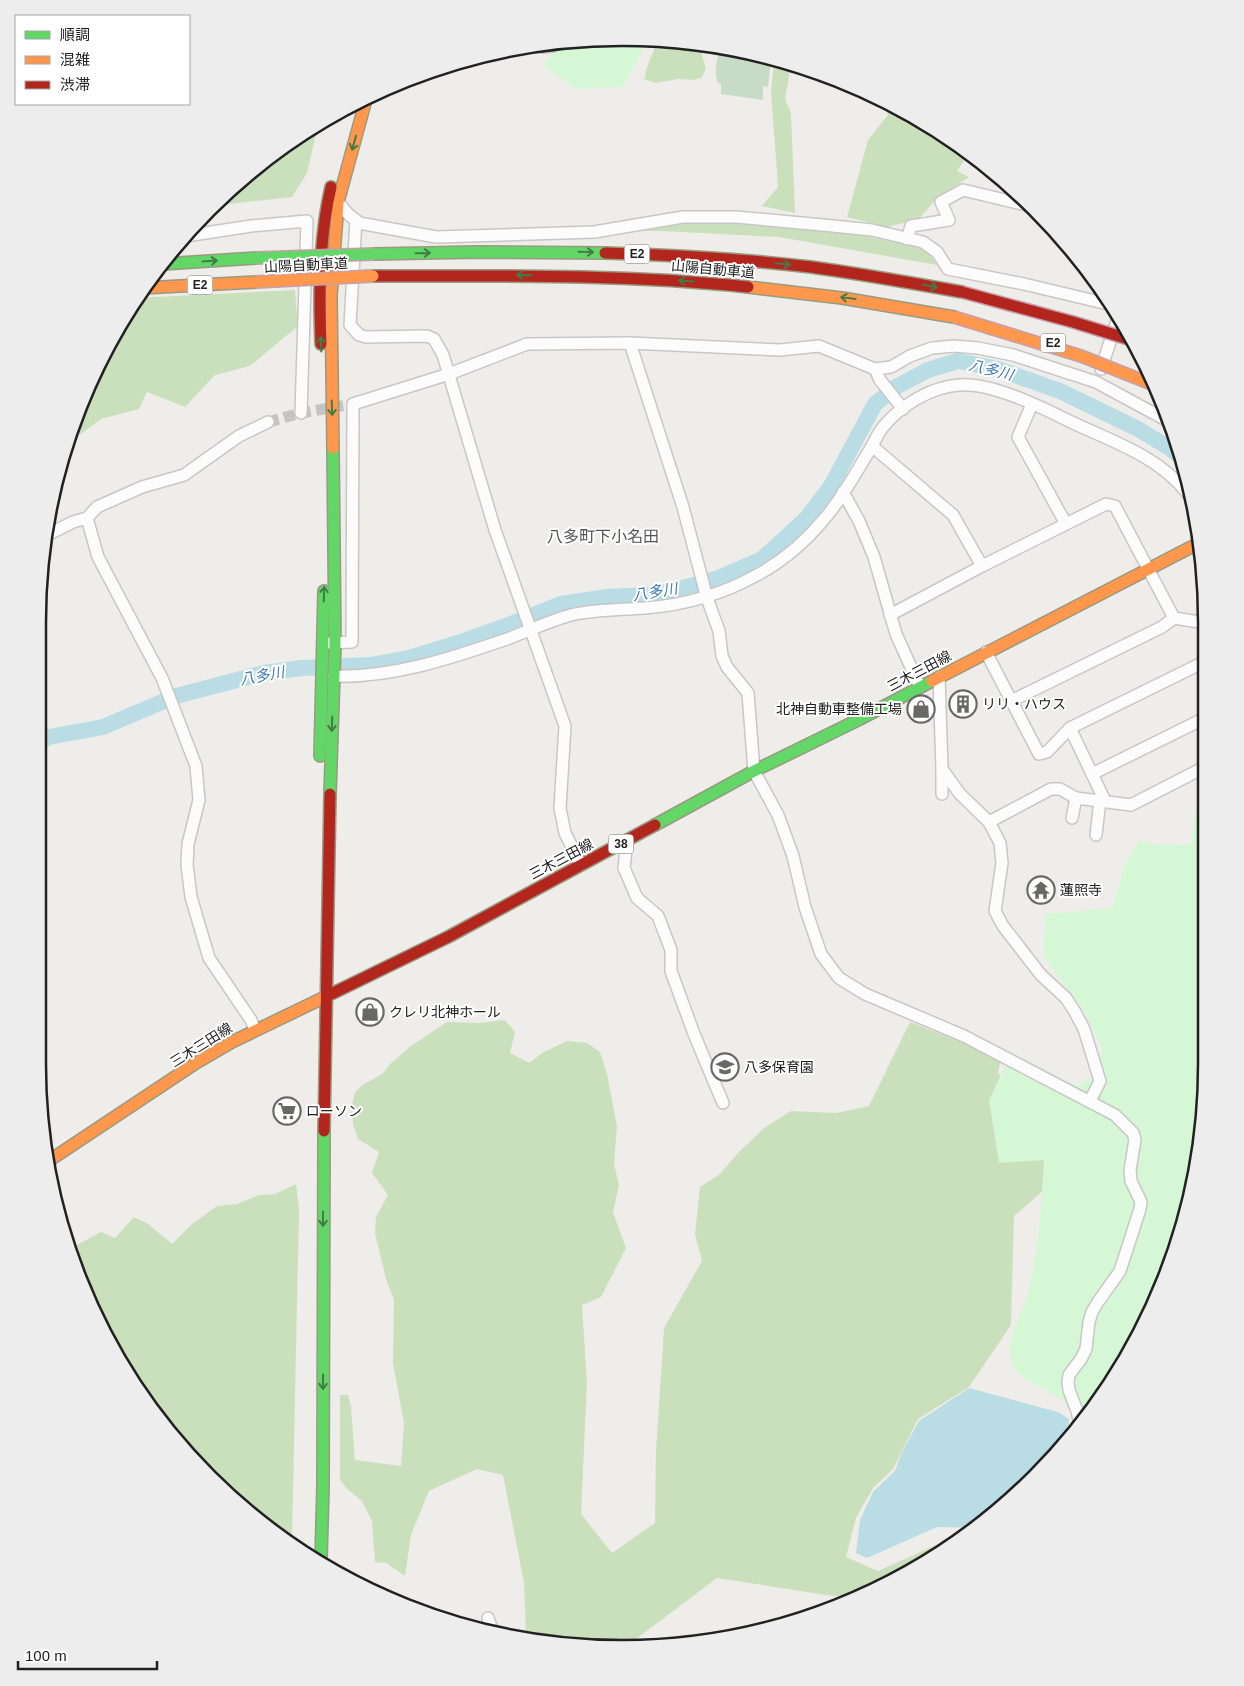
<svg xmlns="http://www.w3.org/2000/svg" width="1244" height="1686" font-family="Arial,'Noto Sans JP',sans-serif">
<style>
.forest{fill:#cae0bd}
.cemetery{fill:#c7dbc7}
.park{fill:#d6f7d6}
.water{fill:#badde5}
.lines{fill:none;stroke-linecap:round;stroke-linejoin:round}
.river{stroke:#badde5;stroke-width:16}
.street-tunnel{stroke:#c6c4c2;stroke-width:11;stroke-dasharray:11 5.5;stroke-linecap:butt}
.street-casing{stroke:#c8c7c6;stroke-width:14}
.fast-casing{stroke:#999a80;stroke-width:14}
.slow-casing{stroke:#999a80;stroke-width:14}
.jam-casing{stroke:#999a80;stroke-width:14}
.street{stroke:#fdfcfc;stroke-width:11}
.fast{stroke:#63d668;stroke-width:11}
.slow{stroke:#ff974d;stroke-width:11}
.jam{stroke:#b3261e;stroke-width:11}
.fast-bridge-casing{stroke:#c79eab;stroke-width:14;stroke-linecap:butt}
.slow-bridge-casing{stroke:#c79eab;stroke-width:14;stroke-linecap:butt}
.jam-bridge-casing{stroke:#c79eab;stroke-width:14;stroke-linecap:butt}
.fast-bridge{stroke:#63d668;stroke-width:11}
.slow-bridge{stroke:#ff974d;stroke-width:11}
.jam-bridge{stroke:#b3261e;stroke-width:11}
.oneway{stroke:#427c44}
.labels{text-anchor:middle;stroke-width:4;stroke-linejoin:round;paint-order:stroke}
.shield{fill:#fff;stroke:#646464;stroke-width:1}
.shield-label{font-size:12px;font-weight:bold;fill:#212121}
.street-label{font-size:14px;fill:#212121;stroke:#fff}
.poi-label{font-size:14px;fill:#212121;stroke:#fff;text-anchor:start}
.water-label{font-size:15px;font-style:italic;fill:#407ab2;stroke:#fff}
.quarter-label{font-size:16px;fill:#545454;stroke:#fff}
.rim{fill:none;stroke:#212121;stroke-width:2.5}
</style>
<rect width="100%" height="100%" fill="#efedea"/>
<g class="forest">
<path d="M658,41L704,44L702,55L706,69L701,78L693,80L678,79L656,83L644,79L648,64Z"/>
<path d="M774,60L791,64L785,99L791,113L795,213L762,206L778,187L771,91Z"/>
<path d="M884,102L914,116L968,155L957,171L969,177L937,198L919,219L887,227L847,217L868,140L888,115Z"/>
<path d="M318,126L307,173L292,197L212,206L266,158Z"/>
<path d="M690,218L803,224L905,244L926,250L937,265L779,237L661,231H605Z"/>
<path d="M295,290L298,326L250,366L215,375L185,407L147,392L139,409L101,419L66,445L82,398L135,298Z"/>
<path d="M505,1020L515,1032L510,1053L529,1063L542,1053L567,1041L587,1043L600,1052L607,1074L617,1126L614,1164L619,1185L613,1212L626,1248L601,1297L582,1305L587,1382L581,1514L612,1553L655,1523L656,1450L664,1328L702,1261L695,1234L700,1187L720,1174L739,1152L764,1128L791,1111L836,1113L869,1106L910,1022L1001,1058L998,1073L1013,1091L1069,1168L1014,1216L1011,1325L969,1387L918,1419L893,1469L873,1488L856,1518L846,1557L878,1571L936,1545L951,1546L914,1570L859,1595L832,1596L717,1578L628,1645L529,1639L526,1632L524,1583L503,1475L477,1469L429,1491L411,1535L405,1576L386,1563L375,1562L372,1521L362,1501L347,1489L340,1480V1395H348L351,1407L355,1460L401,1466L404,1424L393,1363L394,1300L386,1279L375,1233L376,1217L388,1195L372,1173L379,1152L358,1139L353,1124L352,1105L355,1092L364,1084L382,1074L390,1064L412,1045L447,1022L480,1023Z"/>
<path d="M296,1184L299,1209L292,1540L236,1503L158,1420L116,1356L71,1248L101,1232L115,1238L134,1217L147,1223L172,1244L192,1224L217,1206L237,1204L259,1195L275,1194Z"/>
</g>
<path class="cemetery" d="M716,47L771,59L768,87L763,86V100L721,94V84L718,83C714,73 716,64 719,53L715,49Z"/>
<g class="park">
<path d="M584,39L621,40L628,45L631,42L643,50L622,87L575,89L543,65L560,43Z"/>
<path d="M1203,807L1205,1103L1176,1252L1128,1356L1076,1429C1074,1421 1071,1411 1066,1404C1052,1389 1019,1382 1012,1364C1003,1344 1020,1318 1026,1299C1039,1254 1041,1206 1044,1160L999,1163L989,1100L1012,1052L1077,1086L1093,1076L1103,1050L1085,1014L1043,955L1046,914L1113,908L1124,866L1138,841L1163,845L1192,844L1195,813Z"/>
</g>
<path class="water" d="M969,1388L1058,1412L1069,1419L1068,1440L1061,1450L977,1528L937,1527L867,1558L856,1553L860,1520L873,1492L895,1471L902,1452L919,1421Z"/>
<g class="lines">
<path class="river" d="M38,743L49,737L103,727L176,696L264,673L302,668L370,665L409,658L458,643L511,624L561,604L607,597L646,595L672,591L716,579L762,559L806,519L831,486L875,404L896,387L928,370L958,361L998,369L1060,391L1138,429L1171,449L1177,454"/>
<path class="street-tunnel" d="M268,422L301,413L353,404"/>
<g class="street-casing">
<g id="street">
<path d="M542,46L543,47L552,46L553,44"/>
<path d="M338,202L348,214L359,223L436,237L594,232L683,217H736L823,225L872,230L923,242L937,252L948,269L1024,284L1108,304"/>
<path d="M356,220L350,325L359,335L366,337L427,336L434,339L443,355L495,530L565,726L560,808L565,833L581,865"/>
<path d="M186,236L251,226L307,221L301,413"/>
<path d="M907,239L911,226L949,220L941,202L963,190L1030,206"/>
<path d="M630,343L683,507L707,598L719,631L722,656L727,667L748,693L754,771L778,815L793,856L805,907L821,954L839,978L865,994L964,1036L1115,1115L1133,1133L1135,1140L1130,1170L1131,1181L1141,1202L1140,1209L1120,1271L1098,1302L1092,1312L1089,1322L1086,1349L1081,1359L1069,1375L1068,1382L1069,1390L1077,1411L1080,1424"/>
<path d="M875,369L880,380L903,409"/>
<path d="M1101,369L1117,321"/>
<path d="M1032,404L1018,437L1066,524"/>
<path d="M872,446L953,515L982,566"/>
<path d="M843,492L859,521L874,557L896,634L920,687"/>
<path d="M87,518L98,557L162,678L196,766L199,800L188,844L187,865L191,897L209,958L251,1020L255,1030"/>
<path d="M47,535L73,522L87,518L97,507L142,487L184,475L239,436L268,422"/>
<path d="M890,615L982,566L1106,504L1115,506L1174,618L1199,622L1202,620"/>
<path d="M329,643L352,642L353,404L449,374L527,344L630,343L780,350L819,346L875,369L891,367L910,356L932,348L954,346L978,348L1013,355L1096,382L1168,421"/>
<path d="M986,652L1039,754L1047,752L1070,728L1105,801"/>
<path d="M334,676C392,678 452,658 507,639C528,631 549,621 571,615C596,609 620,610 645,608C684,605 723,594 757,575C783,561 807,540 825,518C843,497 856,472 871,448C875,441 878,433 883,427C901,405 931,387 959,385C990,382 1039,406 1067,420C1108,440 1158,455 1187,493"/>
<path d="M939,677L942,769L960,794L989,822L1000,843L1002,863L995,911L1003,926L1041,975L1066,998L1075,1012L1084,1029L1100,1081L1090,1101"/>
<path d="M1011,701L1162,627L1174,618"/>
<path d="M1070,728L1202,663"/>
<path d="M1092,774L1203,719"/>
<path d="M942,794V769"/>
<path d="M1072,818L1076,798"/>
<path d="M989,822L1051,789H1060L1076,798L1131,805L1203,768"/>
<path d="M1096,835L1100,800"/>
<path d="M627,840L624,868L637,898L658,916L671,950V971L694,1034L723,1103"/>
<path d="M488,1618L493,1632"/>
</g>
</g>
<g class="fast-casing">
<g id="fast">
<path d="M374,254L478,252L605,253"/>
<path d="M163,264L256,258"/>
<path d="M320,756L324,591"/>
<path d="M330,794L335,644L333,448"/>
<path d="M655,825L754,771L860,719L932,681"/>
<path d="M321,1560L323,1486L324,1131"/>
</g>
</g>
<g class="slow-casing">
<g id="slow">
<path d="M748,287L842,298L954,317"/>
<path d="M143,288L256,282"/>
<path d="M333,448L331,296L338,202L367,96"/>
<path d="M932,681L1201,542"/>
<path d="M50,1160L196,1063L232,1042L327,996"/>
</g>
</g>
<g class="jam-casing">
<g id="jam">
<path d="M605,253C674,255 743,259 811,267C862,274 912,283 962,292"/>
<path d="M373,276C498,276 623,274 748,287"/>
<path d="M321,344C319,291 319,239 331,187"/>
<path d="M327,996L448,937L655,825"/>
<path d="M324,1131L330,794"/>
</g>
</g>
<use href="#street" class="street"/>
<use href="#fast" class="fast"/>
<use href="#slow" class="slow"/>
<use href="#jam" class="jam"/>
<g class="fast-bridge-casing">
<path id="fast-bridge" d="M256,258L374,254"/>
</g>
<g class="slow-bridge-casing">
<g id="slow-bridge">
<path d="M256,282L373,276"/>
<path d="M954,317L1081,356L1154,385"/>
</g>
</g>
<g class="jam-bridge-casing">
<path id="jam-bridge" d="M962,292L1073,322L1128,339"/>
</g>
<use href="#fast-bridge" class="fast-bridge"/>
<use href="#slow-bridge" class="slow-bridge"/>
<use href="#jam-bridge" class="jam-bridge"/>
</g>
<defs><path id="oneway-shaft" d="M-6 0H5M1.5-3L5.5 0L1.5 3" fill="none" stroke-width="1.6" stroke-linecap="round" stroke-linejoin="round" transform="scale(1.25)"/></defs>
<g class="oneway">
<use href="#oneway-shaft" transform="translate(354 143) rotate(106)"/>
<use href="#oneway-shaft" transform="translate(586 252) rotate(1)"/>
<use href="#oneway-shaft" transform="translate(423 253) rotate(-1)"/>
<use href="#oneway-shaft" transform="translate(210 261) rotate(-4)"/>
<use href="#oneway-shaft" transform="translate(783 264) rotate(5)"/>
<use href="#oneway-shaft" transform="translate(524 275) rotate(-179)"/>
<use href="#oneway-shaft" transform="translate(686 281) rotate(-176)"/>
<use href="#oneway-shaft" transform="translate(930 286) rotate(11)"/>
<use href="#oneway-shaft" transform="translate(848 298) rotate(-172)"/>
<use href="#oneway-shaft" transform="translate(321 344) rotate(-92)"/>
<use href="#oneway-shaft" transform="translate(332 408) rotate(88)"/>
<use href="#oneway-shaft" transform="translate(324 594) rotate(-88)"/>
<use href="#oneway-shaft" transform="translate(332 724) rotate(92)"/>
<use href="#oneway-shaft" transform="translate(323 1219) rotate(90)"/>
<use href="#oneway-shaft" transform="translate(323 1382) rotate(90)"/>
</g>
<defs>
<g id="building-ring" transform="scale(1.4375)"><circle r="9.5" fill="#fff" stroke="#696867" stroke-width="1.5"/><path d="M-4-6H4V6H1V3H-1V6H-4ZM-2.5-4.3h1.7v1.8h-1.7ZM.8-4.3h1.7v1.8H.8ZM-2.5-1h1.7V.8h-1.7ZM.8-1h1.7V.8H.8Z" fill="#696867"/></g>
<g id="shop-ring" transform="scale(1.4375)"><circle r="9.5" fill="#fff" stroke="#696867" stroke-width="1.5"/><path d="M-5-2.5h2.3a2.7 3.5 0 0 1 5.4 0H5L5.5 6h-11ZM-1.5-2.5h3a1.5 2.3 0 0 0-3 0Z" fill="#696867"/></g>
<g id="temple-ring" transform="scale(1.4375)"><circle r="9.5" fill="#fff" stroke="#696867" stroke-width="1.5"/><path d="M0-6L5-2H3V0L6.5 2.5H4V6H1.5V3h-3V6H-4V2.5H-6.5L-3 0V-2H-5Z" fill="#696867"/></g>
<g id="school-ring" transform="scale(1.4375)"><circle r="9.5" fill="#fff" stroke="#696867" stroke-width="1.5"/><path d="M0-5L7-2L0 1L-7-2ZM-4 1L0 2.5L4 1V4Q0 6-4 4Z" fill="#696867"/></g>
<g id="supermarket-ring" transform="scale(1.4375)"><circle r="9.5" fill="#fff" stroke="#696867" stroke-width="1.5"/><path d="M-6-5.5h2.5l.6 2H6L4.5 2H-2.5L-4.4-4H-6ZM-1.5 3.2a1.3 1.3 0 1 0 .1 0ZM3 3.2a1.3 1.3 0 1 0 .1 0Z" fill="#696867"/></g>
</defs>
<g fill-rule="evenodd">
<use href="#building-ring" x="963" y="704"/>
<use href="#shop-ring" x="921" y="709"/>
<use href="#temple-ring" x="1041" y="890"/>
<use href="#shop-ring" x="370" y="1012"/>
<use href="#school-ring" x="725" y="1067"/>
<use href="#supermarket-ring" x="287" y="1111"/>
</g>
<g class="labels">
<g class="shield">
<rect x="624.5" y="244.5" width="25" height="19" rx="4"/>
<rect x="187.5" y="275.5" width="25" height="19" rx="4"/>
<rect x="1040.5" y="333.5" width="25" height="19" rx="4"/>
<rect x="608.5" y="834.5" width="25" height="19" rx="4"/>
</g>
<g class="shield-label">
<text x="637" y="258">E2</text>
<text x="200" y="289">E2</text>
<text x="1053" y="347">E2</text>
<text x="621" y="848">38</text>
</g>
<g class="street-label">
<text transform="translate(306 265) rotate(-3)" y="5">山陽自動車道</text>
<text transform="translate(713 269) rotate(5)" y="5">山陽自動車道</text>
<text transform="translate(919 671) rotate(-28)" y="5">三木三田線</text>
<text transform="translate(561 859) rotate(-28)" y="5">三木三田線</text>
<text transform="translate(201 1045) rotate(-32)" y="5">三木三田線</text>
</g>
<g class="poi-label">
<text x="982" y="709">リリ・ハウス</text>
<text x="902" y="714" text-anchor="end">北神自動車整備工場</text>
<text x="1060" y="895">蓮照寺</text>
<text x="389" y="1017">クレリ北神ホール</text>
<text x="744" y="1072">八多保育園</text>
<text x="306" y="1116">ローソン</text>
</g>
<g class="water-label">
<text transform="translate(991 370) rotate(14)" y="5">八多川</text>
<text transform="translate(655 592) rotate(-9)" y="5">八多川</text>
<text transform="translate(262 676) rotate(-10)" y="5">八多川</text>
</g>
<g class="quarter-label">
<text x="603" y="542">八多町下小名田</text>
</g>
</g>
<path d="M0 0H1244V1686H0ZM622 46H622A576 576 0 0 1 1198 622V1064A576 576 0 0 1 622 1640H622A576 576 0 0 1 46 1064V622A576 576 0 0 1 622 46Z" fill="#ededed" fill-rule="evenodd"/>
<path class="rim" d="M622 46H622A576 576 0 0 1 1198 622V1064A576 576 0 0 1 622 1640H622A576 576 0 0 1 46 1064V622A576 576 0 0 1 622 46Z"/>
<rect x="15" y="15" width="175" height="90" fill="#ffffff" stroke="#a6a6a6"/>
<rect x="25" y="31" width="25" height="8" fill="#63d668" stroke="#a6a6a6"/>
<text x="60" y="40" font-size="15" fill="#212121">順調</text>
<rect x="25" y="56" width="25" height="8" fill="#ff974d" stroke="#a6a6a6"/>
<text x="60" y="65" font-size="15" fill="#212121">混雑</text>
<rect x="25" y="81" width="25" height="8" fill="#b3261e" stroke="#a6a6a6"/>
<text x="60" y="90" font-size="15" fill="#212121">渋滞</text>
<path d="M18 1661v8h139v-8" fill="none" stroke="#212121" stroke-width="2.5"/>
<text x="25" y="1661" font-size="15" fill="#212121" stroke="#ffffff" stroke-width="4" paint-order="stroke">100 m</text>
</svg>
